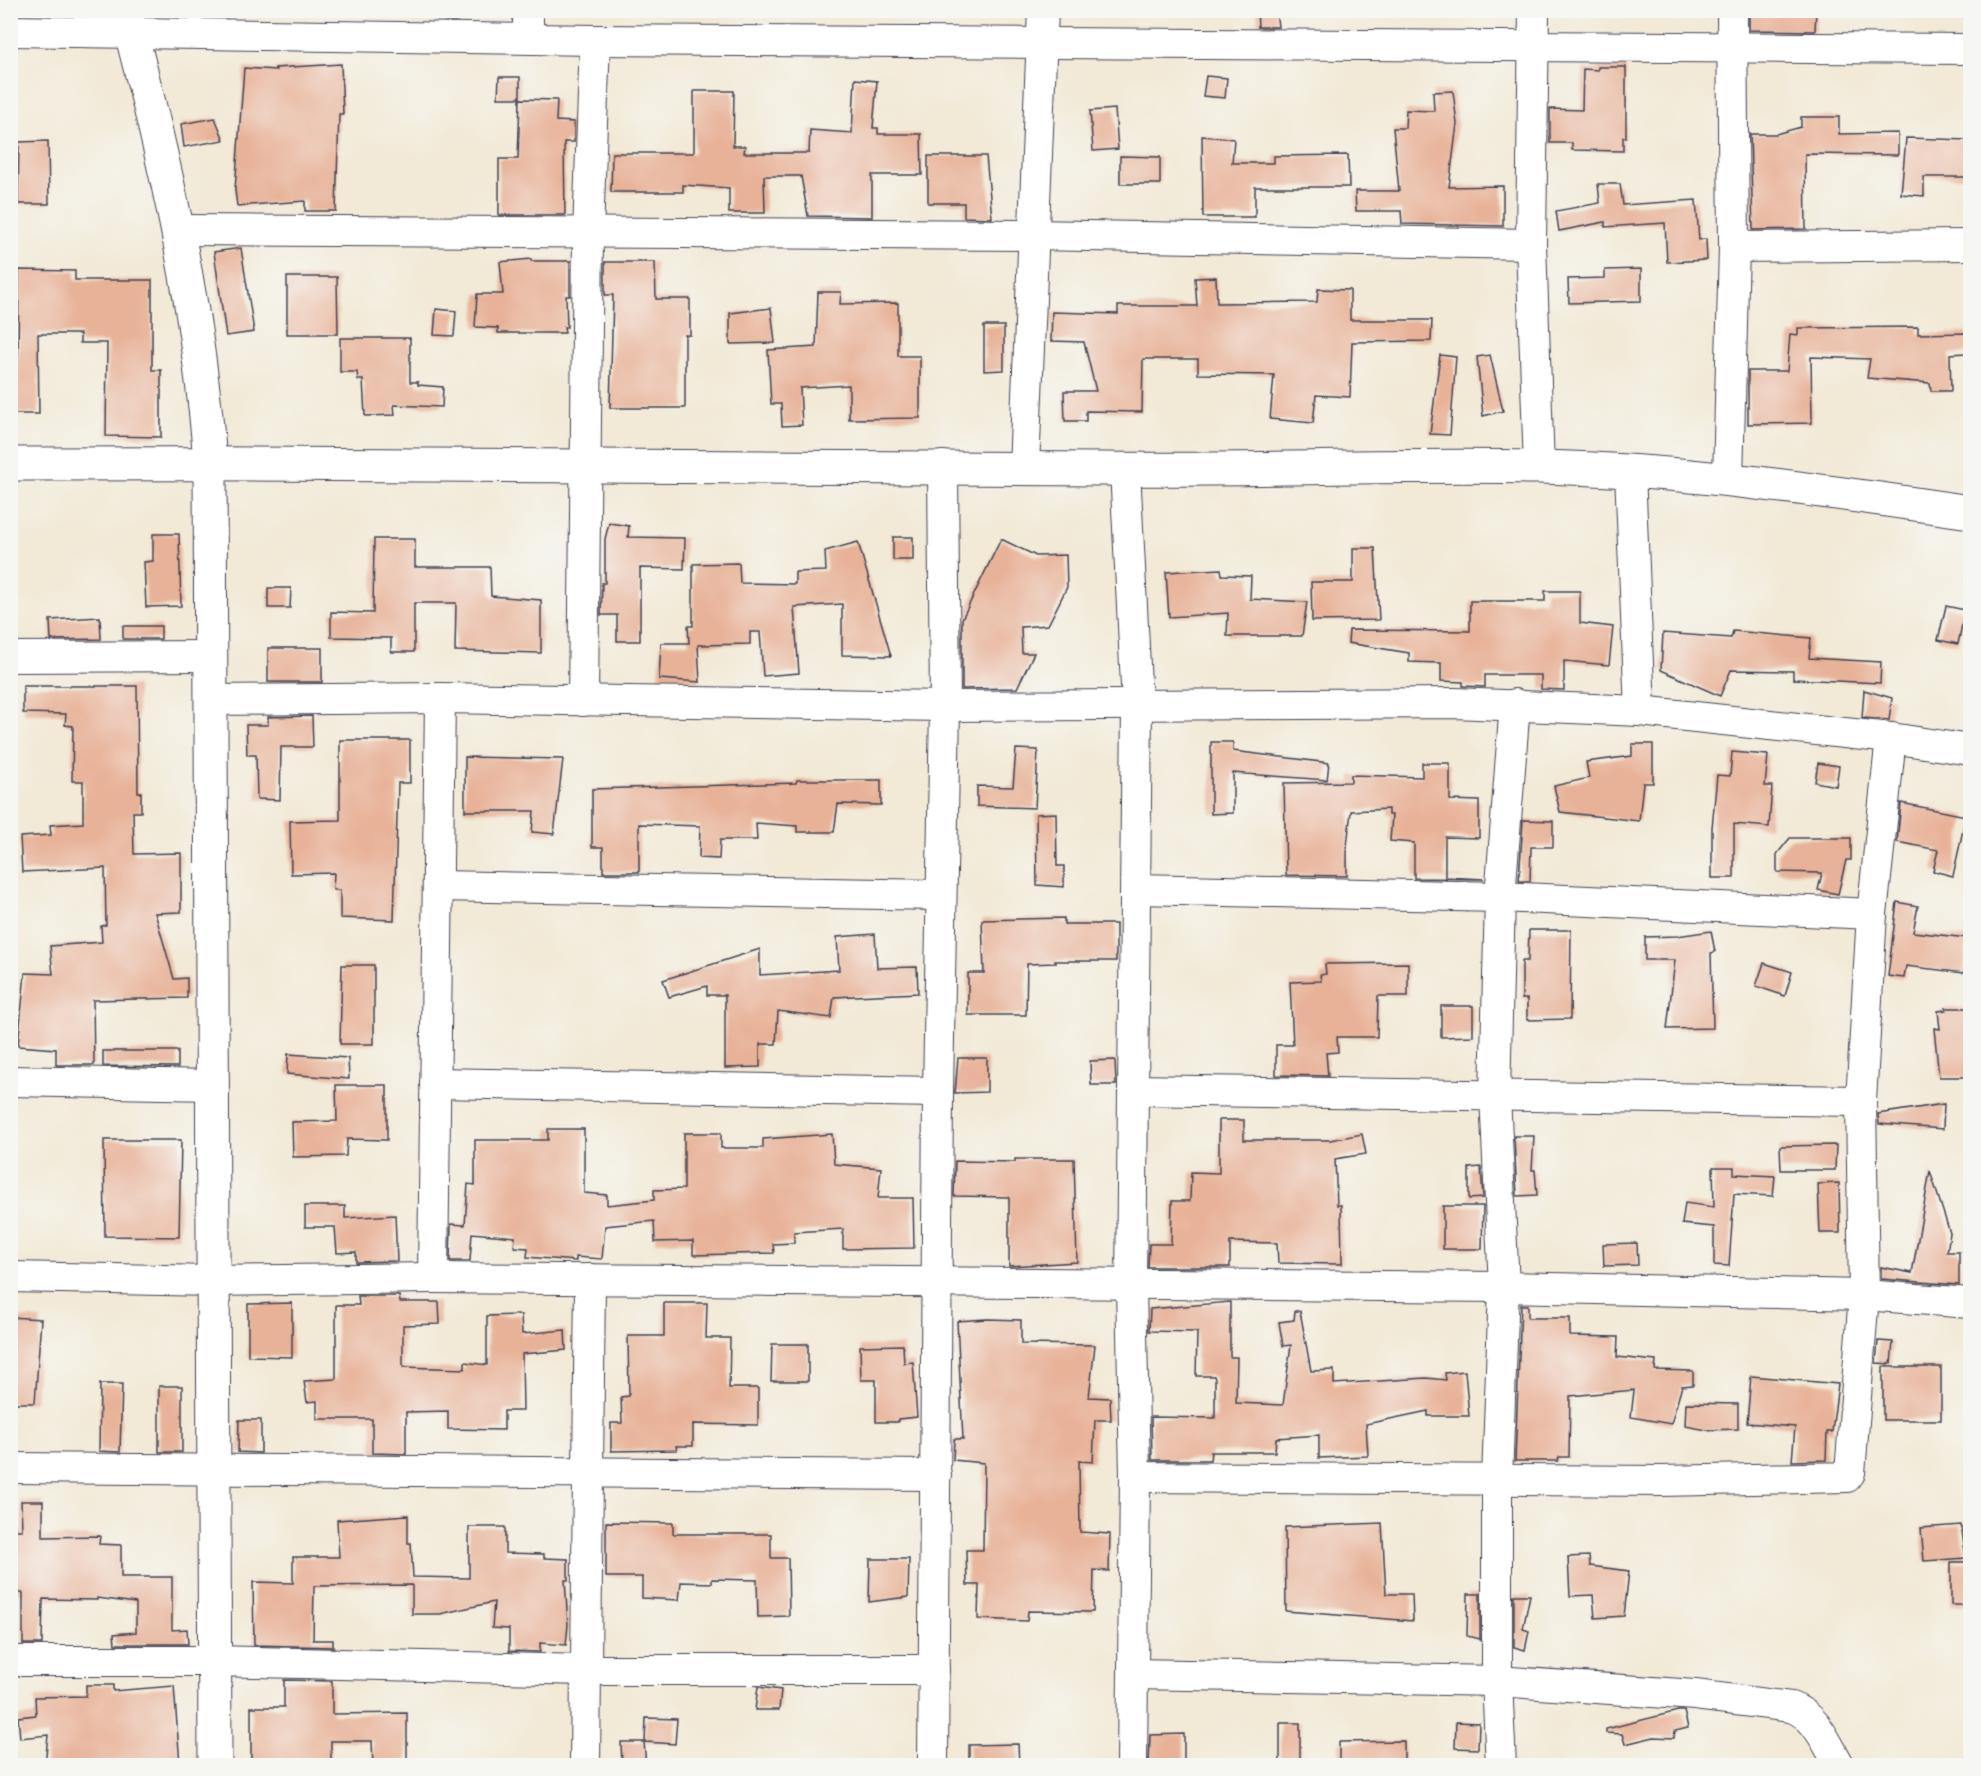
<svg xmlns="http://www.w3.org/2000/svg" width="1981" height="1776" font-family="'Comic Neue',sans-serif">
<style>
.building{fill:#e8b299}
.lines{fill:none;stroke-linecap:round;stroke-linejoin:round}
.street-casing{stroke:#414052;stroke-width:32}
.secondary-casing{stroke:#414052;stroke-width:35}
.street{stroke:#fff;stroke-width:30}
.secondary{stroke:#fff;stroke-width:33}
</style>
<rect width="100%" height="100%" fill="#f6f6f2"/>
<filter id="ink" filterUnits="userSpaceOnUse"><feTurbulence type="fractalNoise" baseFrequency=".0167" numOctaves="2"/><feDisplacementMap in="SourceGraphic" scale="12" xChannelSelector="R" yChannelSelector="G"/><feConvolveMatrix kernelMatrix="1 2 1 2 8 2 1 2 1" color-interpolation-filters="sRGB"/></filter>
<filter id="wash" filterUnits="userSpaceOnUse"><feTurbulence type="fractalNoise" baseFrequency=".008" numOctaves="4" result="noise"/><feDisplacementMap in="SourceGraphic" scale="24" xChannelSelector="R" yChannelSelector="G"/><feGaussianBlur stdDeviation="1.35" result="paint"/><feColorMatrix in="noise" values="0 0 0 0 0 0 0 0 0 0 0 0 0 0 0 0 0 1.4 0 .05"/><feComposite in="paint" operator="in"/></filter>
<g filter="url(#wash)">
<rect width="100%" height="100%" fill="#f2e9d6"/>
<g id="blocks">
<g class="building">
<path d="M1257,10H1276L1278,27H1258Z"/>
<path d="M1780,10H1816L1815,31L1749,30V13H1780Z"/>
<path d="M341,64L343,114H339L336,211H305V201L237,206L235,190L244,68L276,70L275,68Z"/>
<path d="M1598,67H1626V137H1623V151L1572,150V143H1550V109L1582,110L1583,69L1598,70Z"/>
<path d="M1206,76L1227,78L1225,98L1203,96Z"/>
<path d="M499,77H520V98H498Z"/>
<path d="M855,79L877,81L873,128H878V134H921L922,175H872V217L808,216L801,176H764L765,213H729V188L683,185V192H611L612,153H694V91H734L733,146H745L744,153H809L810,130L852,133Z"/>
<path d="M1453,91L1457,124L1449,187L1503,186V226L1402,224L1401,211H1356L1355,191H1399L1393,128H1405L1406,110L1434,111L1433,92Z"/>
<path d="M520,99L557,100L556,121L574,122V142H564L565,215H499V159H518Z"/>
<path d="M1115,109L1118,149L1093,151L1090,111Z"/>
<path d="M1801,117H1839V134L1898,133V155L1805,154L1806,229L1753,230L1750,134H1776L1801,127Z"/>
<path d="M215,118L224,140L184,147L181,124Z"/>
<path d="M1202,136L1234,139L1232,163H1274V156L1348,155L1349,187H1255V217H1203Z"/>
<path d="M1906,138L1969,140L1966,177H1924V196L1901,194Z"/>
<path d="M48,141L49,204H18L19,142Z"/>
<path d="M928,156H986L992,218L964,217V203H928Z"/>
<path d="M1120,156L1160,157V184H1120Z"/>
<path d="M1598,184H1620L1623,205L1696,200L1699,240L1706,239L1707,260L1667,262L1665,223L1605,227V222L1559,231L1556,211L1600,203Z"/>
<path d="M241,248L254,332L226,336L214,252Z"/>
<path d="M531,259V261H570V296H566L567,327H564L565,333H498V328L475,327L477,294H503L500,262Z"/>
<path d="M605,262H655L656,299H690V335H685V408H610L613,295H605Z"/>
<path d="M1641,269V301L1569,303L1568,279L1605,278V270Z"/>
<path d="M19,270L75,271V280H152V370H161V437L106,436L107,343H80V334H38L39,414H10V357H18Z"/>
<path d="M287,277H337L338,334H287Z"/>
<path d="M1216,277L1217,303L1317,302L1318,289L1350,290V320H1432L1431,341L1352,342L1350,397L1316,395L1313,423L1270,419L1274,375L1198,374V359H1143L1142,412L1086,411V421H1065L1064,391H1096L1084,342L1051,341L1052,312L1118,314V306H1197L1195,278Z"/>
<path d="M818,292H841L840,304L898,303V356H920V418L849,419V385L800,388L802,425L782,426L781,404H771L768,350L816,347Z"/>
<path d="M771,308L775,343L730,344V313Z"/>
<path d="M436,309L456,311L454,336L434,335Z"/>
<path d="M984,326H1004V370L984,371Z"/>
<path d="M1918,327V334L1967,333V353L1950,354L1951,391H1931L1930,383L1867,378L1870,359L1811,357L1812,423L1748,424V371H1787L1790,334L1798,335V328Z"/>
<path d="M340,338H410V382H418V385L443,387L442,407L394,405L395,415L365,416L363,380H358L357,372H340Z"/>
<path d="M1440,355L1456,357L1450,435L1430,434Z"/>
<path d="M1490,355L1503,411L1483,416L1477,357Z"/>
<path d="M609,523L629,526L628,537L685,538L684,569L640,568V641H617V615H601L602,583H605V539Z"/>
<path d="M153,534H179L181,606L146,607L144,562L153,561Z"/>
<rect x="893" y="537" width="20" height="23"/>
<path d="M374,539H415V567H490L491,596L541,600V653L455,651L456,603H414V652H391V638L331,637V612L373,613Z"/>
<path d="M1001,539L1036,556L1066,555L1067,587L1048,625L1021,627L1022,653H1034L1017,688L962,689V619Z"/>
<path d="M858,542L891,656L842,655V604L794,607L799,673L763,676L760,632H750V644L698,645L700,682L659,679L661,643H689L688,626H693V564L739,563L740,583L795,584V572L826,571L825,551Z"/>
<path d="M1353,548H1375L1379,620L1312,621L1311,582H1353Z"/>
<path d="M1221,569L1222,575L1251,576L1250,599L1307,602L1302,636H1227L1228,613L1169,617L1166,572Z"/>
<path d="M268,588H291L290,608H268Z"/>
<path d="M1545,591H1580V623L1613,627L1609,665L1564,661V690L1541,689V675H1485V687L1463,686V682L1441,681V663L1409,662V653L1348,643L1349,630L1470,631V601H1545Z"/>
<path d="M1946,606L1965,610L1958,644L1938,640Z"/>
<path d="M100,617L101,639L51,640L50,620Z"/>
<rect x="123" y="626" width="38" height="13"/>
<path d="M1733,631L1811,638L1809,658L1881,662L1880,683L1793,679V671L1731,670L1720,696L1661,670L1663,633L1731,638Z"/>
<rect x="268" y="648" width="54" height="34"/>
<path d="M23,686H137L138,792H141V812H133L134,854L181,853V912L155,913L174,979L187,978V998L93,1000L94,1065H56V1049L18,1046L25,973L53,974L50,946L102,942L101,926L106,925L105,868L22,872L20,837L51,835L50,825L83,823V781H72L73,726L65,725L66,714L23,713Z"/>
<path d="M1864,690L1892,698L1889,720L1862,718Z"/>
<path d="M312,716L313,747H281L280,800L257,799L256,755H247L246,725H268V717Z"/>
<path d="M340,740H410V783H398L394,920L340,918V890H333L334,873L291,874L290,821L340,820Z"/>
<path d="M1211,742H1233V751L1329,763L1327,780L1233,773V813L1211,814Z"/>
<path d="M1632,744H1653V783H1643L1639,821L1560,812L1554,786L1589,778L1586,762L1632,756Z"/>
<path d="M1016,749L1038,750L1035,808L977,806V786L1013,787Z"/>
<path d="M1732,752L1768,755L1765,786H1772L1769,827L1734,824V878H1712V828L1717,775L1730,776Z"/>
<path d="M465,757L563,759L554,834L532,832L534,811H465Z"/>
<path d="M1422,763H1450V800L1479,801V838L1445,837V877L1484,879L1414,878V843L1390,841L1392,815H1388V809L1351,811L1347,846V876L1286,875L1284,783L1351,782V775L1422,777Z"/>
<path d="M1818,763L1839,766L1836,786L1815,782Z"/>
<path d="M797,780H881V805L838,804L834,832H797V826L756,823L757,840H720L719,859L699,858L700,826L639,824V872H603V847H592V789L796,783Z"/>
<path d="M1901,803L1966,816L1953,876L1933,871L1938,850L1897,842Z"/>
<path d="M1056,813L1057,866H1064V887L1037,885L1036,814Z"/>
<path d="M1523,820L1553,821V847H1531L1530,881H1519Z"/>
<path d="M1790,838H1851V860H1846L1838,894L1818,890L1822,873L1777,872V854Z"/>
<path d="M1897,902L1918,906L1913,932L1968,938L1964,973L1906,966L1904,978L1888,976Z"/>
<path d="M1064,918V924H1116V961H1055L1056,963L1027,964L1026,1015H968V973H984L982,920Z"/>
<path d="M1529,930H1571L1570,1019L1527,1020V999H1522V961H1528Z"/>
<path d="M1711,931L1715,952L1711,953L1713,1028L1667,1029L1675,960H1645V937L1677,936Z"/>
<path d="M875,934L877,968L917,967L918,993L834,997L831,1018L778,1011L776,1044H760V1067L725,1068V995H707V986L669,997L663,980L760,949V975L839,970L837,937Z"/>
<path d="M1408,963V996H1378L1377,1037H1337L1338,1052L1326,1053L1328,1076L1276,1075V1045H1293L1290,982L1321,981L1320,975L1326,974L1325,964Z"/>
<path d="M1764,963L1792,972L1785,996L1756,986Z"/>
<path d="M342,965H374V1044H340Z"/>
<path d="M1441,1006H1473V1036L1441,1037Z"/>
<path d="M1946,1008H1971V1077H1939L1934,1028L1940,1029L1938,1011L1946,1010Z"/>
<path d="M103,1051H178V1067L103,1066Z"/>
<path d="M288,1054L348,1058L349,1079L287,1074Z"/>
<path d="M958,1058H987V1092L955,1093Z"/>
<path d="M1115,1060L1116,1085H1091L1090,1061Z"/>
<path d="M336,1085H387V1140L347,1139L346,1156L293,1157L292,1122L337,1121Z"/>
<path d="M1944,1104L1943,1129L1879,1124L1878,1114Z"/>
<path d="M1219,1120H1244V1140H1330L1362,1134L1366,1154L1335,1159L1337,1205H1341L1342,1264L1278,1263L1277,1243L1230,1242V1267H1148L1149,1244H1171L1172,1201H1190L1191,1172L1219,1173Z"/>
<path d="M548,1129H584V1193L607,1195V1205L654,1200V1190L684,1189V1133H721V1148H763V1139L832,1134L834,1164L881,1168L878,1198H913L914,1248L843,1249V1229L794,1232V1243L773,1244L774,1253L693,1255V1241L655,1242L654,1221L605,1226L602,1259L576,1257V1261L527,1257L528,1248L514,1247L515,1237L472,1233L470,1261H450L451,1224L465,1225L468,1184L475,1185V1140H548Z"/>
<path d="M1514,1136H1534L1532,1170H1535L1537,1195L1517,1196Z"/>
<path d="M104,1140H181L179,1237L105,1236Z"/>
<path d="M1836,1145L1835,1170H1781L1780,1146Z"/>
<path d="M1015,1159H1074L1077,1262L1009,1266V1197L954,1196L955,1161L1015,1162Z"/>
<path d="M1481,1167L1483,1198L1469,1199V1168Z"/>
<path d="M1713,1167H1734V1174L1775,1176L1773,1196L1734,1194L1729,1266L1714,1265V1227L1682,1224L1685,1203L1714,1207Z"/>
<path d="M1930,1171L1950,1233L1947,1252H1959V1285L1881,1279V1267L1912,1273Z"/>
<path d="M1839,1183L1840,1233H1820L1818,1184Z"/>
<path d="M305,1206H345V1218L395,1215L397,1261L356,1262V1252L337,1253L335,1227H305Z"/>
<path d="M1443,1206H1483L1482,1249H1443Z"/>
<path d="M1637,1243L1638,1265L1604,1266L1603,1244Z"/>
<path d="M358,1296H399L400,1302H439L440,1324L403,1325V1367L465,1369V1362L487,1365V1316L521,1315L522,1334L565,1330L566,1350L522,1354L523,1411H504V1430L448,1429V1411L406,1412V1454L372,1453V1419H317V1401L307,1402L304,1381L336,1379V1305H359Z"/>
<path d="M1230,1302V1357H1237L1236,1403L1283,1405L1291,1345L1283,1346L1279,1322L1294,1320L1295,1311H1300L1311,1371L1334,1370V1384L1426,1378L1446,1380L1445,1373L1465,1371L1469,1416H1428V1411L1366,1424L1368,1456L1319,1458V1435L1276,1438L1275,1452H1211L1210,1460H1152L1151,1417L1215,1418V1379L1214,1376H1196L1197,1332L1149,1331L1150,1309Z"/>
<path d="M292,1303V1357L248,1356V1304Z"/>
<path d="M664,1303H707L706,1338H730L729,1388H758V1425L693,1424V1446H676L677,1450L611,1451V1423H622L621,1397L629,1396L628,1336H664Z"/>
<path d="M1521,1305H1528V1318H1570V1336L1618,1337L1617,1357L1656,1361L1655,1370L1693,1371V1385L1682,1386L1671,1424L1631,1417L1634,1390L1570,1396L1569,1457H1559L1558,1461H1515Z"/>
<path d="M10,1317L41,1319L35,1403H10Z"/>
<path d="M987,1319L1021,1320V1344L1095,1345L1089,1397L1110,1398L1111,1420H1095L1093,1462L1079,1461L1080,1532L1110,1534L1109,1571L1094,1570L1093,1612L1028,1611L1027,1621L978,1619L979,1585H967L966,1550H983L984,1463L953,1460L954,1439H963L957,1321Z"/>
<path d="M1878,1341L1893,1342L1891,1364L1876,1363Z"/>
<path d="M772,1344H808V1381H771Z"/>
<path d="M903,1345L904,1363L913,1362L917,1417L898,1419V1422H876V1380H861L860,1346Z"/>
<rect x="1883" y="1367" width="58" height="53"/>
<path d="M1751,1376L1838,1384L1832,1432H1827L1826,1460L1792,1461L1795,1427L1747,1423Z"/>
<path d="M100,1384H122L120,1452L99,1451Z"/>
<rect x="159" y="1386" width="23" height="66"/>
<path d="M1686,1403L1738,1404V1429L1707,1430L1685,1426Z"/>
<path d="M239,1420H261V1453L238,1452Z"/>
<path d="M21,1501H43V1537L100,1536L99,1544L121,1545V1577H172V1630L187,1629L188,1644H115L114,1634L136,1632V1603L97,1598V1600L43,1599L42,1644H23V1593H10V1530H22Z"/>
<path d="M408,1515V1543H411L413,1577L469,1578V1527H505V1553L544,1554V1558L568,1559V1580H565L568,1625L566,1645L540,1643V1652L509,1651V1629L492,1628L494,1602L440,1614H412V1585L314,1586L313,1640H333V1647L254,1645L253,1582L293,1583V1557H339L337,1520Z"/>
<path d="M606,1522L673,1523V1534H771V1558H788L789,1616L758,1617L757,1580L712,1579V1583L681,1582L679,1600L642,1598V1577H606Z"/>
<path d="M1382,1523L1386,1594H1412L1413,1621L1286,1611L1285,1527Z"/>
<path d="M1961,1525L1966,1558L1924,1561L1921,1528Z"/>
<path d="M1589,1556L1590,1566L1629,1571L1624,1616L1595,1618L1593,1595L1570,1596L1568,1557Z"/>
<path d="M870,1559H909L908,1597L869,1602Z"/>
<rect x="1951" y="1562" width="20" height="43"/>
<path d="M1468,1594H1480V1639L1467,1636Z"/>
<path d="M1514,1595H1530L1523,1629L1529,1631L1525,1650L1514,1647Z"/>
<path d="M284,1680L332,1681V1714L407,1713V1766H373L372,1741H331V1766H251V1707H284Z"/>
<path d="M86,1685H113V1691L174,1686L180,1764L45,1766L48,1735L20,1738L18,1717L36,1715L35,1697L86,1696Z"/>
<path d="M758,1687L781,1690L779,1710H755Z"/>
<path d="M1678,1711H1684L1688,1728L1675,1731L1674,1738L1654,1737L1625,1744L1622,1734L1606,1733V1729Z"/>
<path d="M646,1718L677,1719L675,1744L645,1742Z"/>
<path d="M1456,1722L1479,1723L1478,1749L1455,1748Z"/>
<rect x="1280" y="1723" width="20" height="43"/>
<path d="M1184,1734V1766H1149L1150,1735Z"/>
<path d="M1404,1741V1766H1339V1742Z"/>
<path d="M621,1742H644L646,1766H622Z"/>
<path d="M1018,1744L1019,1766H969V1745Z"/>
</g>
</g>
</g>
<g filter="url(#ink)">
<use href="#blocks" fill-opacity="0" stroke="#414052" stroke-width="1.5"/>
<g class="lines">
<g class="street-casing">
<g id="street">
<path d="M1534,10L1531,244L1539,467"/>
<path d="M10,31L595,40L1970,49"/>
<path d="M528,37V10"/>
<path d="M178,230L1033,235L1531,244"/>
<path d="M1734,247L1970,245"/>
<path d="M1024,468L1043,10"/>
<path d="M1125,469L1137,705L1131,1285L1135,1477L1132,1766"/>
<path d="M1630,472L1640,711"/>
<path d="M1728,479L1734,247L1732,10"/>
<path d="M10,657L212,656"/>
<path d="M212,700L440,698L945,706L1455,703L1640,711L1891,738L1970,750"/>
<path d="M583,701L588,234L595,40"/>
<path d="M438,886L940,895"/>
<path d="M1137,889L1500,897L1872,914"/>
<path d="M10,1081L213,1085"/>
<path d="M435,1083L938,1092"/>
<path d="M1133,1090L1861,1101"/>
<path d="M10,1277L213,1281L433,1278L1504,1287L1864,1295L1970,1303"/>
<path d="M433,1278L440,698"/>
<path d="M10,1468L936,1475"/>
<path d="M1135,1477L1661,1481L1847,1477L1850,1473L1864,1295L1861,1101L1872,914L1891,738"/>
<path d="M10,1661H215L586,1670H934"/>
<path d="M1134,1674L1497,1681L1695,1695L1791,1707C1817,1716 1826,1743 1840,1766"/>
<path d="M585,1766L590,1279"/>
<path d="M933,1766L938,1092L945,706L943,466"/>
<path d="M1501,1766L1497,1681V1480L1504,1287L1495,1095L1500,897L1515,704"/>
</g>
</g>
<g class="secondary-casing">
<g id="secondary">
<path d="M125,10C165,159 199,310 210,463L215,1766"/>
<path d="M10,464C375,463 740,465 1105,469C1250,471 1395,464 1539,467C1684,470 1827,491 1970,512"/>
</g>
</g>
<use href="#street" class="street"/>
<use href="#secondary" class="secondary"/>
</g>
</g>
<rect width="1981" height="1776" fill="none" stroke="#f6f6f2" stroke-width="36"/>
</svg>
